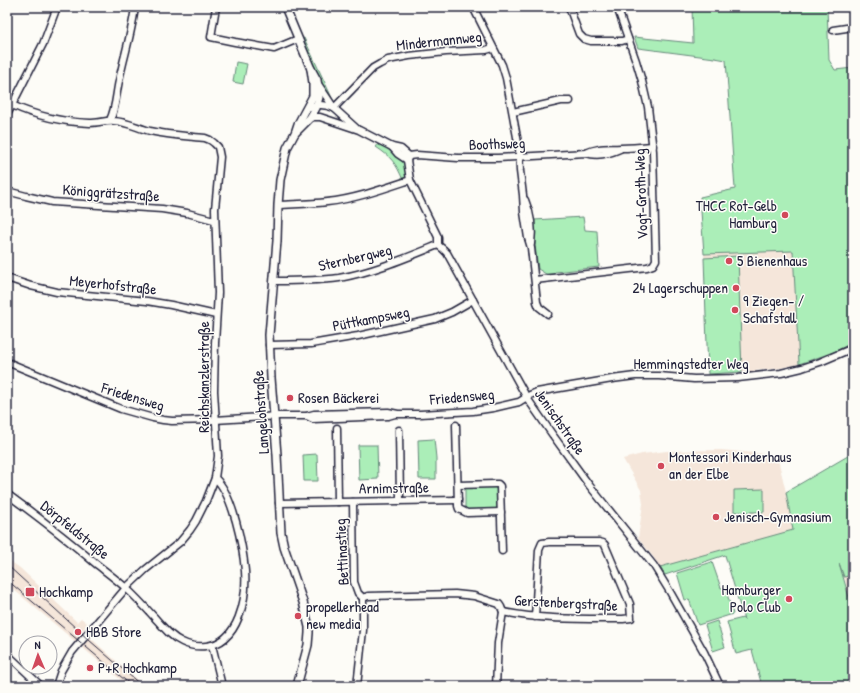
<svg xmlns="http://www.w3.org/2000/svg" width="860" height="693" font-family="'Patrick Hand',sans-serif">
<style>
.built{fill:#f5e6da}
.green{fill:#abeeb8;stroke:#66887a}
.lines{fill:none;stroke-linecap:round;stroke-linejoin:round}
.minor-casing{stroke:#22223b;stroke-width:9}
.tertiary-casing{stroke:#22223b;stroke-width:10}
.minor{stroke:#fdfcf7;stroke-width:6}
.tertiary{stroke:#fdfcf7;stroke-width:7}
.tram{stroke:#22223b;stroke-width:1}
.poi-dot{fill:#d1495b;stroke:#fdfcf7;stroke-width:1.5}
.labels{text-anchor:middle;stroke-width:3;stroke-linejoin:round;paint-order:stroke}
.street-label{font-size:15px;fill:#22223b;stroke:#fdfcf7}
.poi-label{font-size:15px;fill:#22223b;stroke:#fdfcf7;text-anchor:start}
</style>
<rect width="100%" height="100%" fill="#fdfcf7"/>
<filter id="ink" filterUnits="userSpaceOnUse"><feTurbulence type="fractalNoise" baseFrequency=".025" numOctaves="2"/><feDisplacementMap in="SourceGraphic" scale="8" xChannelSelector="R" yChannelSelector="G"/><feConvolveMatrix kernelMatrix="1 2 1 2 8 2 1 2 1" color-interpolation-filters="sRGB"/></filter>
<g filter="url(#ink)">
<g class="built">
<path d="M793,251L799,364L781,368L742,372L708,374L704,254Z"/>
<path d="M721,450L777,455L786,492L793,530L660,567L651,554L638,538L643,504L641,490L623,459L642,454L667,451Z"/>
<path d="M7,559L20,568L77,622L81,618L87,623L83,631L136,679L145,686H128L7,584Z"/>
<path d="M853,575V611L844,577Z"/>
</g>
<g class="green">
<path d="M692,7H827L829,60L835,70L853,68V77L851,82L853,84V342L834,352L799,364L793,251L704,254L700,197L735,189L726,60L715,58L638,48L634,37L693,43Z"/>
<path d="M304,38L333,100L332,99L323,87L301,39Z"/>
<path d="M236,62L247,64L243,84L233,82Z"/>
<path d="M379,143C391,149 411,162 406,178L403,180C396,163 391,157 376,147Z"/>
<path d="M583,217L585,230L597,231L599,267L555,272L553,274H546L538,269L535,245L534,220Z"/>
<path d="M738,256L742,372L708,374L704,258Z"/>
<path d="M434,439L436,458V479H419L418,440Z"/>
<path d="M358,445H377L378,479L359,480Z"/>
<path d="M853,453V575L844,577L839,563L853,611V686H762L752,650L736,654L727,622L743,618L744,620L725,555L665,575L660,567L793,530L786,492Z"/>
<path d="M317,454L318,481H304L303,455Z"/>
<path d="M466,487H496L497,488L498,508L497,509L468,510L465,507V490Z"/>
<path d="M764,489V512H734V490Z"/>
<path d="M712,562L721,588L725,587L733,614L698,625L689,599L685,600L677,573Z"/>
<path d="M717,621L725,647L713,651L705,625Z"/>
</g>
<g class="lines">
<g class="minor-casing">
<g id="minor">
<path d="M216,7L211,37L235,42L274,49L298,39"/>
<path d="M473,7L502,65L506,78L519,148L520,171L523,195L524,212L528,238L531,248L537,302L539,307L548,314"/>
<path d="M569,7L579,34L584,39L591,41H622L628,39"/>
<path d="M833,30L853,27"/>
<path d="M318,84L334,108L356,128"/>
<path d="M12,105C36,116 64,122 90,123C98,123 107,120 114,121C127,122 138,128 150,131C168,135 186,136 205,138L210,140L214,143L218,147L220,157L215,209L218,293L215,343L214,391L218,456L215,478L206,501L196,521L190,530L180,542L145,570L126,588L72,652L61,671L56,686"/>
<path d="M307,108C316,104 325,104 334,108"/>
<path d="M334,108L373,68L380,64L388,60L409,56L446,52L486,50L493,48"/>
<path d="M513,112L561,101H570"/>
<path d="M7,115L43,44L57,7"/>
<path d="M310,118L314,117H320L359,130L392,147L401,149L409,156"/>
<path d="M110,120C116,108 116,94 119,81C124,56 132,32 135,7"/>
<path d="M392,147L398,154L407,160"/>
<path d="M586,153C598,147 608,149 621,148C631,148 642,147 653,146"/>
<path d="M409,156L407,160L410,180L438,237V245L443,249L447,253L527,398L552,434L589,485L654,566L670,592L704,652L720,686"/>
<path d="M409,156L417,155L458,158H498L586,153C598,157 609,154 620,149"/>
<path d="M7,191L26,196L52,202L162,209L187,213L214,220"/>
<path d="M525,200C531,214 533,229 531,244"/>
<path d="M278,205C294,204 310,204 327,202C355,199 383,189 410,180"/>
<path d="M7,278L31,286L57,292L147,301L171,305L216,315"/>
<path d="M535,280L647,267L653,265L656,260L653,151L648,107L642,81L636,61L617,7"/>
<path d="M275,281C296,281 318,281 339,278C373,272 406,258 438,245"/>
<path d="M269,345L311,344L358,336L435,319L452,312L473,300"/>
<path d="M7,362L121,409L153,418L163,420L172,421L215,420L279,416H307L313,419L388,416L395,414"/>
<path d="M307,416L314,414L388,412L398,414H420L473,411L493,408L519,402L530,395L537,392L612,379L635,376H659L694,379L738,378L781,373L802,368L820,362L853,348"/>
<path d="M456,425L458,506L459,509L467,513L501,512"/>
<path d="M337,428L338,502"/>
<path d="M399,430L400,501"/>
<path d="M458,485L495,484H498L500,486L502,551"/>
<path d="M7,494C37,516 67,539 95,563C105,571 116,579 126,588C136,597 146,608 155,618C163,627 171,637 182,642C190,646 198,647 206,646C239,643 247,598 245,571C243,547 233,494 215,478"/>
<path d="M353,502L354,582L358,593L363,598"/>
<path d="M279,503L458,500"/>
<path d="M363,598L368,596L455,594L474,596L499,604L501,607L503,612L498,643L496,686"/>
<path d="M503,612C542,620 583,619 623,619L631,618L630,604L605,545L603,543L599,542H549L542,543L539,550L535,617"/>
<path d="M212,645L222,686"/>
<path d="M7,654L41,686"/>
<path d="M357,686L363,630V598"/>
</g>
</g>
<g class="tertiary-casing">
<g id="tertiary">
<path d="M285,7L311,69L317,80L318,87L319,97L316,108L310,118L296,132"/>
<path d="M297,686L308,645L309,633V627L303,602L284,547L281,533L277,455L271,378L269,335L277,241L278,205L280,180L287,148L295,133L298,124L313,96V83L311,69"/>
</g>
</g>
<use href="#minor" class="minor"/>
<use href="#tertiary" class="tertiary"/>
<g class="tram">
<path d="M7,565L89,640L142,686"/>
<path d="M7,580L132,686"/>
</g>
</g>
</g>
<g class="poi-dot">
<circle cx="785" cy="215" r="4"/>
<circle cx="729" cy="261" r="4"/>
<circle cx="736" cy="288" r="4"/>
<circle cx="735" cy="310" r="4"/>
<circle cx="290" cy="398" r="4"/>
<circle cx="661" cy="466" r="4"/>
<circle cx="716" cy="517" r="4"/>
<rect x="25" y="587" width="10" height="10" rx="2"/>
<circle cx="789" cy="599" r="4"/>
<circle cx="298" cy="616" r="4"/>
<circle cx="78" cy="632" r="4"/>
<circle cx="90" cy="668" r="4"/>
</g>
<g class="labels">
<g class="street-label">
<text transform="translate(439 41) rotate(-6)" y="5">Mindermannweg</text>
<text transform="translate(497 144) rotate(-2)" y="5">Boothsweg</text>
<text transform="translate(111 193) rotate(4)" y="5">Königgrätzstraße</text>
<text transform="translate(641 194) rotate(-92)" y="5">Vogt-Groth-Weg</text>
<text transform="translate(355 258) rotate(-13)" y="5">Sternbergweg</text>
<text transform="translate(113 285) rotate(6)" y="5">Meyerhofstraße</text>
<text transform="translate(371 319) rotate(-11)" y="5">Püttkampsweg</text>
<text x="691" y="369">Hemmingstedter Weg</text>
<text transform="translate(204 377) rotate(-90)" y="5">Reichskanzlerstraße</text>
<text transform="translate(133 397) rotate(17)" y="5">Friedensweg</text>
<text transform="translate(462 397) rotate(-5)" y="5">Friedensweg</text>
<text transform="translate(261 412) rotate(-94)" y="5">Langelohstraße</text>
<text transform="translate(560 422) rotate(55)" y="5">Jenischstraße</text>
<text transform="translate(394 488) rotate(-1)" y="5">Arnimstraße</text>
<text transform="translate(75 530) rotate(39)" y="5">Dörpfeldstraße</text>
<text transform="translate(342 552) rotate(-93)" y="5">Bettinastieg</text>
<text transform="translate(566 603) rotate(3)" y="5">Gerstenbergstraße</text>
</g>
<g class="poi-label">
<text x="777" y="211" text-anchor="end">THCC Rot-Gelb<tspan x="777" dy="17">Hamburg</tspan></text>
<text x="737" y="266">5 Bienenhaus</text>
<text x="728" y="293" text-anchor="end">24 Lagerschuppen</text>
<text x="743" y="306">9 Ziegen- /<tspan x="743" dy="17">Schafstall</tspan></text>
<text x="298" y="403">Rosen Bäckerei</text>
<text x="669" y="462">Montessori Kinderhaus<tspan x="669" dy="17">an der Elbe</tspan></text>
<text x="724" y="522">Jenisch-Gymnasium</text>
<text x="781" y="595" text-anchor="end">Hamburger<tspan x="781" dy="17">Polo Club</tspan></text>
<text x="39" y="597">Hochkamp</text>
<text x="306" y="612">propellerhead<tspan x="306" dy="17">new media</tspan></text>
<text x="86" y="637">HBB Store</text>
<text x="98" y="673">P+R Hochkamp</text>
</g>
</g>
<rect width="860" height="693" fill="none" stroke="#fdfcf7" stroke-width="24"/>
<rect x="12" y="12" width="836" height="669" fill="none" stroke="#22223b" stroke-width="1.5" filter="url(#ink)"/>
<g transform="translate(38 655) rotate(358)"><circle r="19" fill="#fdfcf7" stroke="#a5a5ac"/>
<path d="M0-3L7 15L0 10L-7 15Z" fill="#d1495b"/>
<text y="-6" font-size="11" font-weight="bold" text-anchor="middle" fill="#22223b">N</text>
</g>
</svg>
